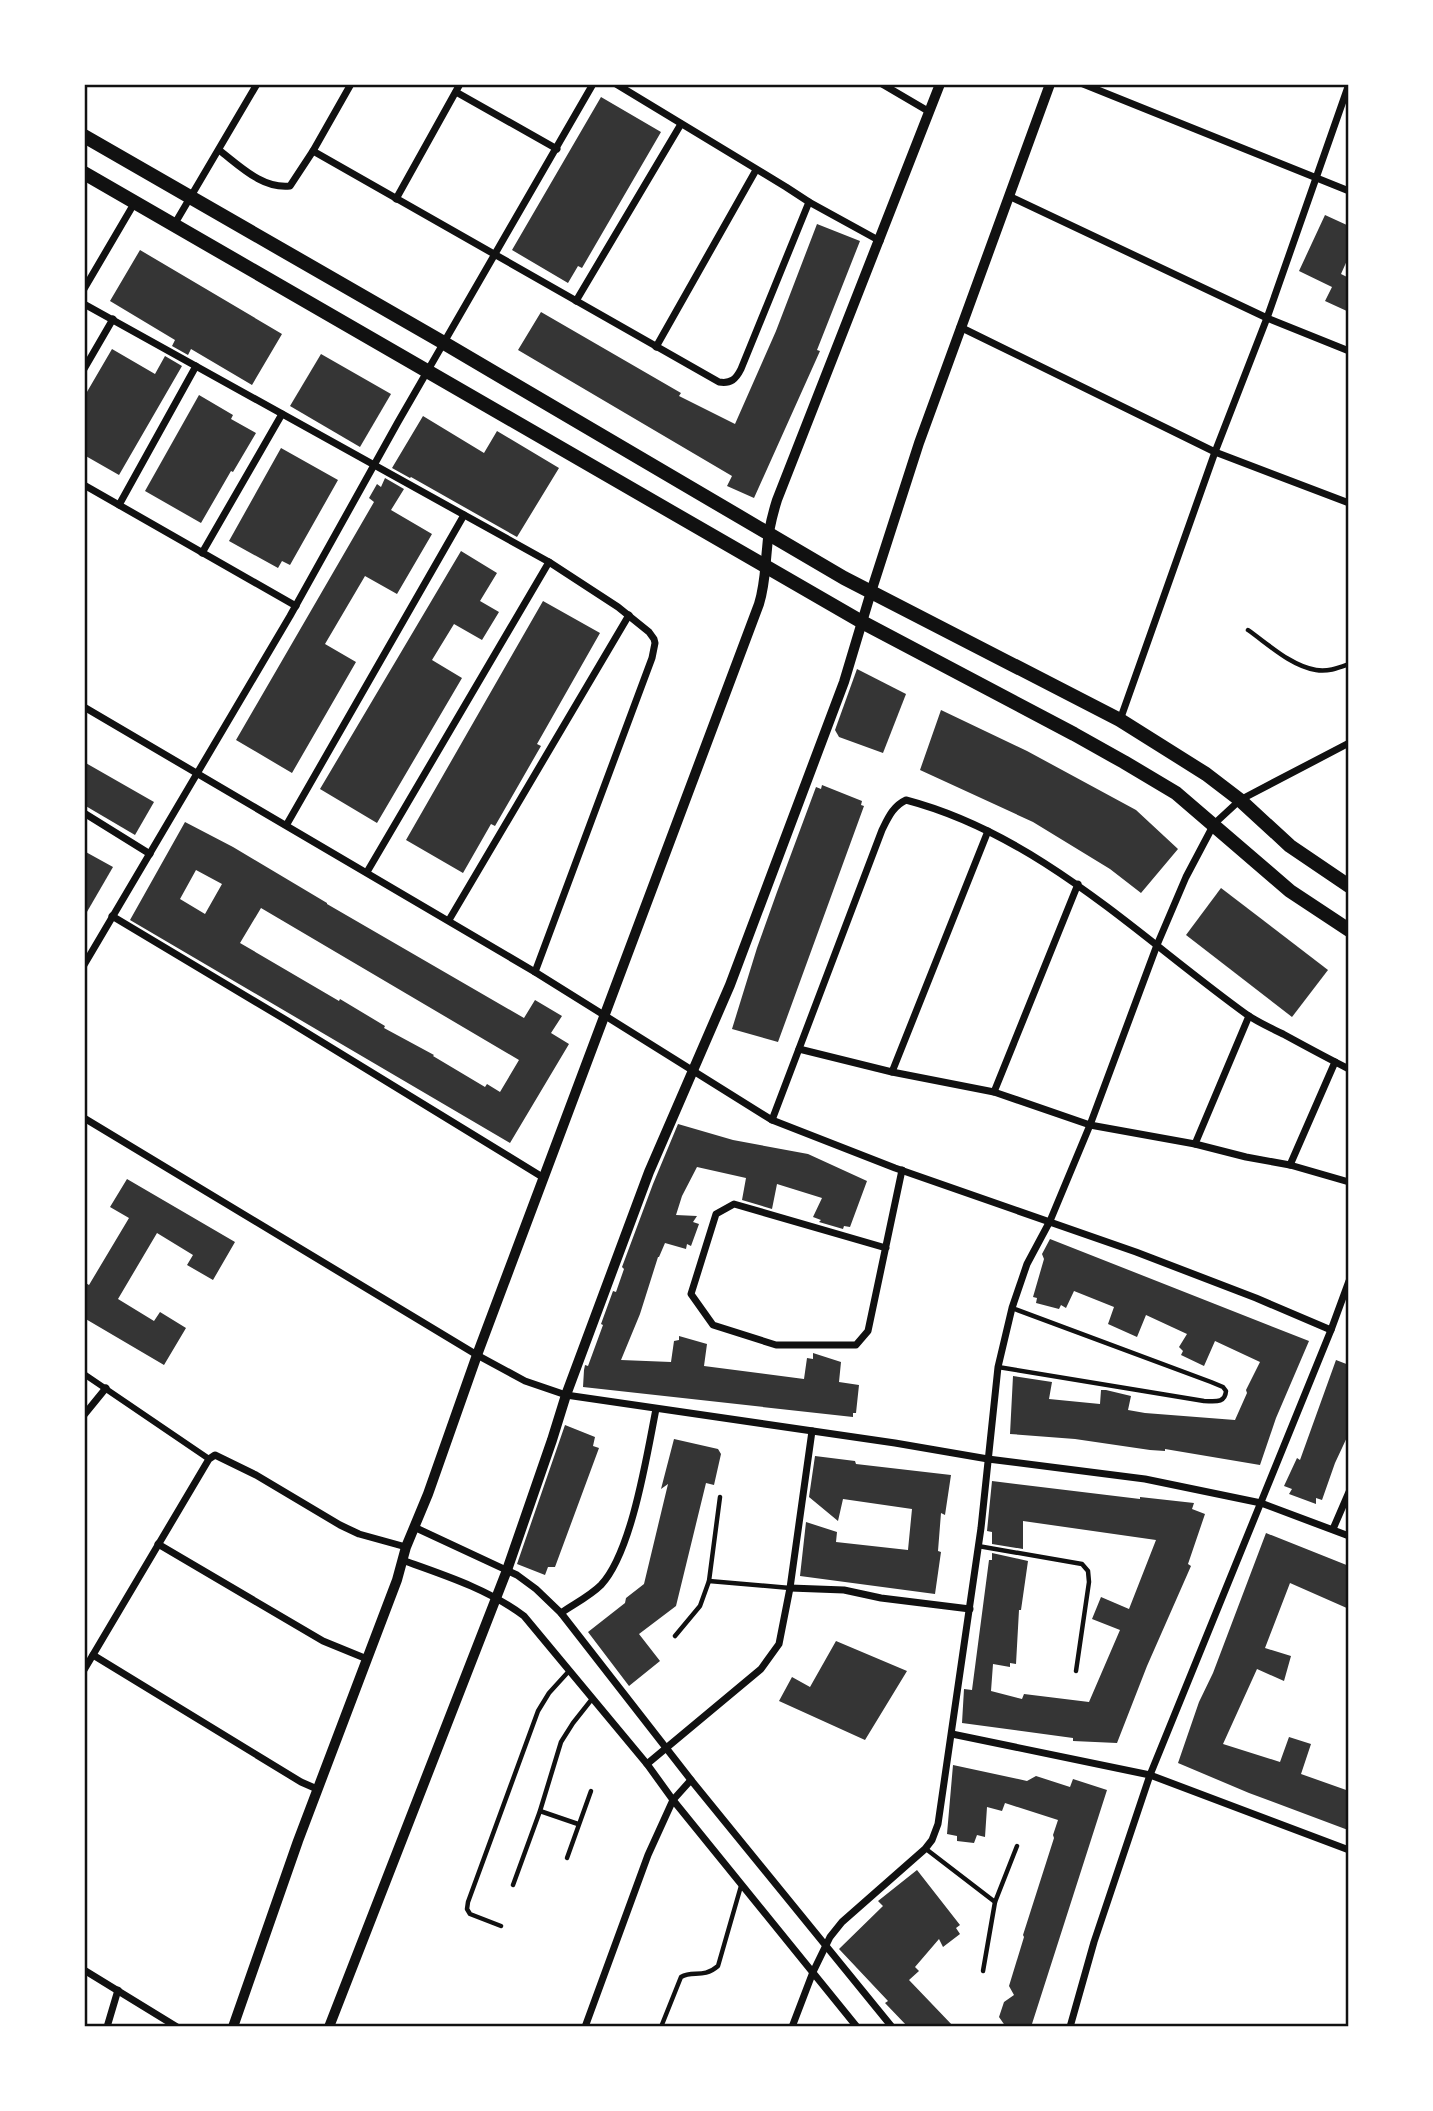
<svg xmlns="http://www.w3.org/2000/svg" width="1433" height="2111" font-family="'PT Sans',sans-serif">
<style>
.building{fill:#353535;fill-rule:evenodd}
.lines{fill:none;stroke-linecap:round;stroke-linejoin:round}
.service{stroke:#111;stroke-width:4.5}
.pedestrian{stroke:#111;stroke-width:6}
.minor{stroke:#111;stroke-width:7}
.tertiary{stroke:#111;stroke-width:10}
.primary{stroke:#111;stroke-width:14}
.neatline{fill:none;stroke:#111;stroke-width:2.5}
</style>
<rect width="100%" height="100%" fill="#fff"/>
<g class="building">
<path d="M601,97L661,132L582,268L578,266L568,283L512,250Z"/>
<path d="M1325,215L1349,226V256L1341,274L1349,278V312L1325,301L1332,287L1299,271Z"/>
<path d="M817,224L860,241L817,350L820,351L754,498L727,486L732,476L518,350L541,312L681,393L679,396L735,424L776,331Z"/>
<path d="M140,250L282,334L252,385L191,349L188,355L172,346L175,340L110,301Z"/>
<path d="M112,349L155,374L165,356L182,366L119,475L84,455V397Z"/>
<path d="M321,354L391,394L360,447L290,406Z"/>
<path d="M199,395L233,415L231,419L256,433L233,472L231,471L201,523L145,491Z"/>
<path d="M423,416L484,453L497,431L559,468L517,537L411,477L410,478L392,468Z"/>
<path d="M281,448L338,480L290,565L282,561L278,568L229,541Z"/>
<path d="M385,478L404,489L391,510L432,534L397,594L365,576L325,644L356,662L292,773L236,740L374,502L369,498L377,484L381,487Z"/>
<path d="M461,551L497,573L480,601L499,612L482,640L454,624L432,660L462,678L377,823L320,789Z"/>
<path d="M543,601L600,633L537,744L541,746L495,826L491,824L463,873L406,840Z"/>
<path d="M857,669L906,694L883,753L839,737L835,730Z"/>
<path d="M941,710L1027,751L1136,810L1178,849L1141,893L1110,869L1033,822L920,770Z"/>
<path d="M84,762L154,802L135,835L84,805Z"/>
<path d="M822,785L862,801L861,805L864,806L778,1042L732,1029L757,948L777,892L816,787L821,789Z"/>
<path d="M185,822L233,847L327,903V904L524,1018L535,1000L562,1016L551,1033L569,1044L510,1143L130,920ZM196,870L222,884L205,914L180,899ZM261,908L519,1060L500,1092L487,1084L485,1087L433,1056L434,1055L384,1028L385,1026L340,999L339,1001L240,943Z"/>
<path d="M84,851L113,867L84,917Z"/>
<path d="M1221,888L1328,970L1292,1017L1186,935Z"/>
<path d="M678,1124L733,1140L808,1154L867,1181L850,1227L844,1226L843,1229L819,1222L821,1220L813,1217L822,1198L777,1184L772,1209L742,1200L746,1178L697,1167L682,1196L676,1215L697,1216L693,1222L699,1224L691,1246L687,1244L686,1249L665,1243L659,1257H658L640,1314L621,1360L671,1362L674,1341L679,1340V1336L707,1344L704,1366L804,1379L807,1358L813,1359V1353L841,1362L839,1382L859,1385L856,1413H853V1417L583,1387L584,1370L585,1365L588,1366L603,1325L601,1324L613,1291L616,1292L624,1269L622,1267L653,1184Z"/>
<path d="M127,1179L235,1242L213,1280L187,1265L193,1255L157,1233L118,1299L154,1321L160,1312L186,1328L164,1365L84,1318V1282L89,1285L129,1218L110,1207Z"/>
<path d="M1050,1239L1309,1341L1276,1418L1260,1465L1165,1449V1451L1150,1450L1075,1439L1010,1434L1013,1376L1052,1382L1049,1399L1100,1404L1101,1390H1106L1131,1396L1128,1410L1145,1413L1235,1420L1247,1393L1246,1390L1260,1362L1215,1341L1204,1366L1181,1355L1183,1351L1179,1347L1187,1334L1146,1315L1137,1337L1108,1324L1114,1307L1074,1291L1066,1308L1061,1305L1059,1309L1036,1303L1037,1298L1033,1297L1044,1259L1042,1254Z"/>
<path d="M1336,1360L1349,1365V1433L1335,1463L1322,1500L1316,1498V1504L1289,1494L1292,1489L1284,1486L1297,1458L1300,1460Z"/>
<path d="M565,1425L595,1437L593,1446L599,1448L555,1567H548L545,1575L517,1564Z"/>
<path d="M674,1439L718,1449L721,1454L714,1485L706,1483L676,1606L639,1634L660,1661L629,1686L588,1632L625,1603L626,1598L644,1584L668,1484L661,1489Z"/>
<path d="M815,1456L855,1461L856,1464L951,1475L945,1515L941,1513L938,1551L941,1552L935,1594L800,1576L806,1522L837,1532L836,1542L908,1550L912,1509L843,1499L838,1521L809,1497Z"/>
<path d="M992,1481L1140,1499V1497L1194,1503L1192,1509L1205,1514L1188,1564L1191,1566L1147,1666L1117,1743L1073,1741V1738L962,1723L964,1689L972,1690L989,1560H992V1553L1028,1561L1021,1610H1019L1016,1664L1010,1663V1667L993,1664L991,1691L1022,1699L1024,1694L1089,1702L1120,1630L1092,1619L1101,1597L1129,1609L1156,1540L1023,1521V1549L992,1544V1532L987,1531Z"/>
<path d="M1266,1533L1349,1566V1609L1290,1583L1265,1648L1291,1656L1284,1681L1257,1669L1223,1744L1280,1762L1289,1737L1311,1744L1301,1774L1349,1791L1348,1830L1249,1793L1178,1763L1199,1702L1213,1673Z"/>
<path d="M836,1641L907,1671L865,1740L779,1701L792,1677L810,1687Z"/>
<path d="M953,1765L1027,1781L1036,1776L1070,1787L1073,1779L1107,1790L1031,2027H1006L999,2017L1004,2002L1014,1995L1009,1986L1024,1937L1023,1935L1054,1838L1053,1835L1058,1820L1005,1803L1002,1811L987,1807L985,1837L977,1835L974,1843L957,1841V1836L947,1834Z"/>
<path d="M917,1870L960,1925L956,1928L960,1934L943,1947L939,1939L915,1967L919,1971L909,1980L954,2027H908L885,2003L888,2001L839,1949L883,1906L878,1901Z"/>
</g>
<g class="lines">
<g class="service">
<path d="M1248,630C1268,644 1291,666 1316,670C1328,672 1338,668 1349,664"/>
<path d="M998,1367L1204,1401C1214,1401 1225,1404 1226,1391L1223,1387L1211,1382L1012,1308"/>
<path d="M978,1546L1082,1564L1088,1571L1089,1582L1076,1671"/>
<path d="M709,1581L790,1588"/>
<path d="M675,1636L700,1606L709,1581L720,1497"/>
<path d="M540,1811L578,1824"/>
<path d="M926,1849L995,1902L983,1971"/>
<path d="M567,1858L591,1791"/>
<path d="M513,1885L540,1811L561,1742L573,1723L592,1699"/>
<path d="M995,1902L1017,1846"/>
<path d="M501,1926L470,1914L467,1909L468,1902L538,1711L549,1693L569,1671"/>
<path d="M661,2027L681,1977C693,1970 703,1979 718,1966L741,1886"/>
</g>
<path class="pedestrian" d="M84,1374L209,1459"/>
<g class="minor">
<path d="M616,84L786,187L809,202L880,241"/>
<path d="M882,84L928,111"/>
<path d="M1083,84L1349,191"/>
<path d="M456,92L557,149"/>
<path d="M219,150C240,166 262,189 290,186L313,151L351,84"/>
<path d="M313,151L719,382C731,384 736,379 741,369L809,202"/>
<path d="M1009,196L1267,318L1349,351"/>
<path d="M396,199L460,84"/>
<path d="M174,225L257,84"/>
<path d="M84,289L135,202"/>
<path d="M576,301L681,124"/>
<path d="M84,304L549,562L618,607L649,632L654,639L655,643L652,658L535,972"/>
<path d="M960,327L1215,452L1349,503"/>
<path d="M656,347L756,170"/>
<path d="M84,369L113,319"/>
<path d="M84,485L296,606"/>
<path d="M119,505L196,366"/>
<path d="M202,553L282,414"/>
<path d="M84,707L535,972L772,1120L895,1168L1136,1252L1256,1298L1331,1330"/>
<path d="M1120,720L1215,452L1267,318L1349,84"/>
<path d="M84,813L150,854"/>
<path d="M287,824L464,515"/>
<path d="M367,872L549,562"/>
<path d="M112,916L286,1020L544,1178"/>
<path d="M449,920L629,615"/>
<path d="M84,965L290,616L398,422L593,84"/>
<path d="M799,1049L892,1072L994,1092L1090,1125L1195,1144L1246,1157L1290,1165L1349,1182"/>
<path d="M892,1072L988,831"/>
<path d="M994,1092L1078,884"/>
<path d="M84,1118L477,1355L525,1381L566,1395L895,1443L988,1459L1145,1479L1261,1503L1349,1536"/>
<path d="M772,1120L882,830C888,818 893,806 906,800C1039,835 1138,936 1246,1014C1257,1022 1271,1028 1283,1034C1305,1046 1327,1058 1349,1069"/>
<path d="M1195,1144L1249,1016"/>
<path d="M1290,1165L1335,1062"/>
<path d="M886,1248L734,1204L716,1214L691,1294L713,1325L776,1345H856L868,1331L902,1170"/>
<path d="M84,1415L106,1388"/>
<path d="M414,1527L517,1575L536,1589L561,1613L691,1780L892,2027"/>
<path d="M1333,1529L1349,1492"/>
<path d="M158,1544L323,1641L367,1659"/>
<path d="M402,1560C444,1575 488,1589 524,1616L647,1764L673,1800L857,2027"/>
<path d="M790,1588L844,1590L881,1598L970,1609"/>
<path d="M561,1613C574,1604 590,1596 601,1585C632,1552 647,1454 656,1409"/>
<path d="M93,1655L301,1782L317,1789"/>
<path d="M84,1670L209,1459L215,1455L256,1475L340,1525L359,1534L406,1547"/>
<path d="M952,1734L1150,1775L1349,1850"/>
<path d="M647,1764L761,1669L779,1644L790,1588L812,1431"/>
<path d="M84,1970L177,2027"/>
<path d="M107,2027L118,1990"/>
<path d="M585,2027L648,1855L673,1800L691,1780"/>
<path d="M792,2027L813,1972L830,1937L842,1922L925,1849L932,1840L938,1824L981,1528L998,1367L1012,1308L1027,1264L1050,1221L1090,1125L1157,945L1186,877L1214,824L1240,800L1349,743"/>
<path d="M1070,2027L1094,1942L1150,1775L1331,1330L1349,1281"/>
</g>
<g class="tertiary">
<path d="M233,2027L298,1841L367,1659L397,1580L406,1547L428,1494L477,1355L759,604C765,585 765,568 767,549C768,532 772,516 777,500L940,84"/>
<path d="M329,2027L507,1570L552,1440L566,1395L649,1172L730,985L844,682L871,592L919,443L1050,84"/>
</g>
<g class="primary">
<path d="M84,136L444,343L844,578L1120,720L1206,774L1240,800L1290,846L1349,886"/>
<path d="M84,173L862,622L1074,734L1124,762L1176,793L1290,891L1349,930"/>
</g>
</g>
<rect width="1433" height="2111" fill="none" stroke="#ffffff" stroke-width="172"/>
<rect x="86" y="86" width="1261" height="1939" class="neatline"/>
</svg>
